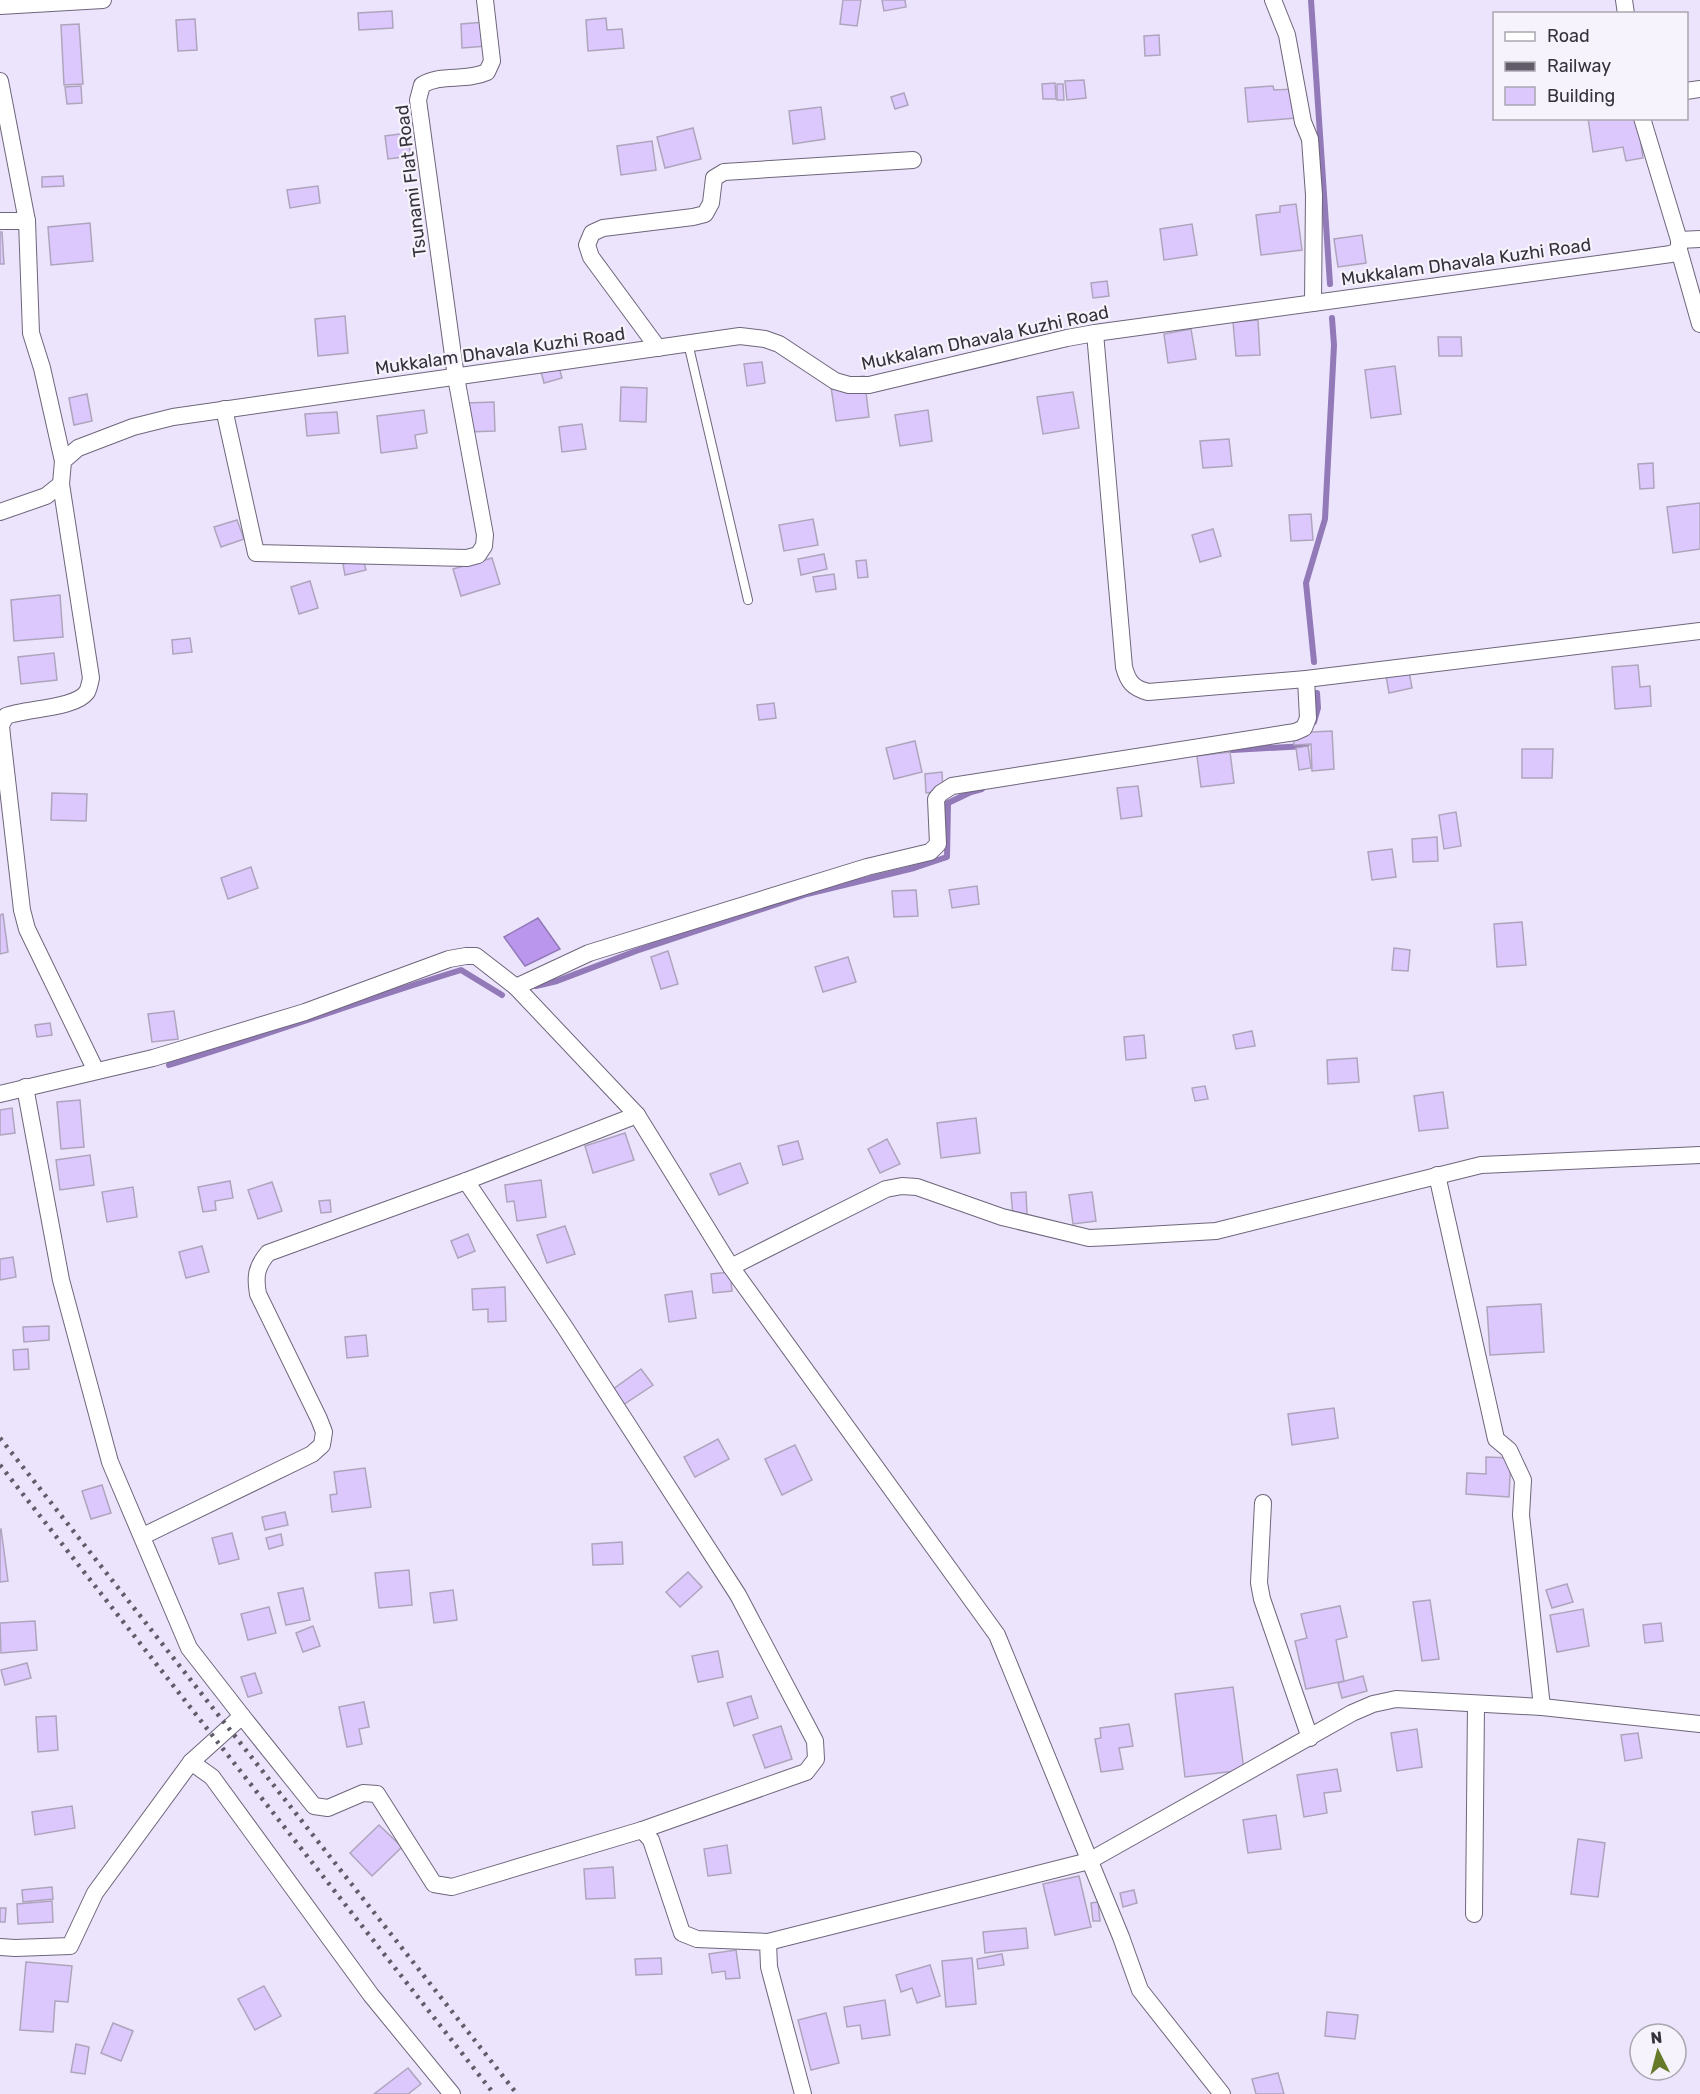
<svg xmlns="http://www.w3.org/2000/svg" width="1700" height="2094" font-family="Rubik,sans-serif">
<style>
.water{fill:#ba97ec;stroke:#9279b7;stroke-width:1.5}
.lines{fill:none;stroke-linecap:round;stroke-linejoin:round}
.stream{stroke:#9279b7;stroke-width:6}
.building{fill:#dcc8fd;stroke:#aea5bd;stroke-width:1.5}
.lane-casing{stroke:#6e667b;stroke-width:10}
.street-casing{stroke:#6e667b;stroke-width:18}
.lane{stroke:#fff;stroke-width:8}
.street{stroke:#fff;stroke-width:16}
.rail{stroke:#625c6a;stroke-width:4.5;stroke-dasharray:3 6;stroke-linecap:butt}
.labels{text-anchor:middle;stroke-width:4.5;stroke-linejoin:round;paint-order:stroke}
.street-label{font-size:18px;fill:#36323c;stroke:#f7f3fd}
</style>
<rect width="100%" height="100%" fill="#ece3fc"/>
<path class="water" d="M538,918L560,949L525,966L504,937Z"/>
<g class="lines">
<g class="stream">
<path d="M1311,0L1330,284"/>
<path d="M1314,662L1306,583L1325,519L1334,345L1332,318"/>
<path d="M1314,722L1318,708L1317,693"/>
<path d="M1232,750L1306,746L1309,738"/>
<path d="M536,986L557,981L636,951L807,894L914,868L947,857L948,803L971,792L982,789"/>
<path d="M169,1065C267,1035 363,1000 461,970L502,995"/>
</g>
</g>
<g class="building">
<path d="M843,0H861L857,26L840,24Z"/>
<path d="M882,0H905L906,7L884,11Z"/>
<path d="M392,11L393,28L359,30L358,13Z"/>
<path d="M606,18L607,30L622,29L624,48L588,51L586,20Z"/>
<path d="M195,19L197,50L178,51L176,20Z"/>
<path d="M485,22L487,46L462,48L461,24Z"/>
<path d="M79,24L83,84L64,85L61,25Z"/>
<path d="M1159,35L1160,55L1145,56L1144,36Z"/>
<path d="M1084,80L1086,98L1067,100L1065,81Z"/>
<path d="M1055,83L1056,99H1043L1042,84Z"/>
<path d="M1057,84H1063L1064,100H1057Z"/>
<path d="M81,86L82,103L67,104L65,87Z"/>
<path d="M1273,86L1274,90L1294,89L1296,118L1248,122L1245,88Z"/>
<path d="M904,93L908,105L895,109L891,97Z"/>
<path d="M821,107L825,139L793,144L789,111Z"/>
<path d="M1588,118H1637L1643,158L1626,161L1623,147L1593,152Z"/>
<path d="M693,128L701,159L665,168L657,137Z"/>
<path d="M407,133L411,156L388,159L385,136Z"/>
<path d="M652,141L656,170L621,175L617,146Z"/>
<path d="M63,176L64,186L42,187V177Z"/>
<path d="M318,186L320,203L290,208L287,190Z"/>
<path d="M1296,204L1302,250L1261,255L1256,215L1280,212V206Z"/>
<path d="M90,223L93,261L51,265L48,227Z"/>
<path d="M1192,224L1197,255L1164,260L1160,229Z"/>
<path d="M0,232H2L4,264H0Z"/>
<path d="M1362,235L1366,263L1338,267L1334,239Z"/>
<path d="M1107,281L1109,296L1093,298L1091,283Z"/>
<path d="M345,316L348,353L318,356L315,319Z"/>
<path d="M1258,320L1260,355L1236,356L1233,322Z"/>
<path d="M1191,329L1196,359L1168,363L1164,334Z"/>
<path d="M1438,337H1461L1462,356H1439Z"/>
<path d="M762,362L765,383L747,386L744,364Z"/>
<path d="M558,364L562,378L544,383L540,368Z"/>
<path d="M1395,366L1401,414L1371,418L1365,370Z"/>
<path d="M864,376L869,417L836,421L830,380Z"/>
<path d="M621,387L647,388L646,422L620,421Z"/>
<path d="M1073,392L1079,428L1043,434L1037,397Z"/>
<path d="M87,394L92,421L74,425L69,398Z"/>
<path d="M494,402L495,431L467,432L466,403Z"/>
<path d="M424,410L427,433L415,435L417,448L381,453L377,416Z"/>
<path d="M928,410L932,441L900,446L895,415Z"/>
<path d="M337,412L339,433L307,436L305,414Z"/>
<path d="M582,424L586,449L562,452L559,427Z"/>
<path d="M1229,439L1232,466L1203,468L1200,441Z"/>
<path d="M1653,463L1654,488L1640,489L1638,464Z"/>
<path d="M1700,503V549L1673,553L1667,507Z"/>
<path d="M1311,514L1313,540L1291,541L1289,515Z"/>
<path d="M813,519L818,545L784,551L779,525Z"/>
<path d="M237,520L244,539L221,547L214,527Z"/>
<path d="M1213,529L1221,556L1200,562L1192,535Z"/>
<path d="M824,554L827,569L801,575L798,559Z"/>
<path d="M492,558L500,584L461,596L453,569Z"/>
<path d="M363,559L366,570L345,575L343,564Z"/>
<path d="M866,560L868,577L858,578L856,561Z"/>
<path d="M834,574L836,589L816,592L813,577Z"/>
<path d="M310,581L318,608L299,614L291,587Z"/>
<path d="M60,595L63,637L14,641L11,600Z"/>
<path d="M190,638L192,652L173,654L172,640Z"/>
<path d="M54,653L57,680L21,684L18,657Z"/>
<path d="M1638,665L1640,687L1650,686L1651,706L1615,709L1612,667Z"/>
<path d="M1408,666L1412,688L1389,693L1385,670Z"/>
<path d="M774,703L776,718L759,720L757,705Z"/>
<path d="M1332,731L1334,769L1312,771L1311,744L1294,745L1293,733Z"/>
<path d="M915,741L922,772L894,779L886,748Z"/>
<path d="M1308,746L1311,768L1299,770L1296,748Z"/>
<path d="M1522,749H1553L1552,778H1522Z"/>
<path d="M1230,752L1234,783L1201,787L1197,756Z"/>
<path d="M942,772L943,791L926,793L925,774Z"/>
<path d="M1138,786L1142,816L1121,819L1117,788Z"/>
<path d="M52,793L87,794L86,821L51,820Z"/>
<path d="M1456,812L1461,846L1444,849L1439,815Z"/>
<path d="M1437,837L1438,861L1413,862L1412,839Z"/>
<path d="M1392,849L1396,877L1372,880L1368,852Z"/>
<path d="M251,867L258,888L228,899L221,878Z"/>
<path d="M977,886L979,904L952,908L949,890Z"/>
<path d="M916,890L918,916L894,917L892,891Z"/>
<path d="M3,914L8,952L0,954V915Z"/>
<path d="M1522,922L1526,965L1497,967L1494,924Z"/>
<path d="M1394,948L1410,950L1408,971L1392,970Z"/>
<path d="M668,951L678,984L661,989L651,957Z"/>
<path d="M848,957L856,982L823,992L815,967Z"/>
<path d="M174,1011L178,1039L152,1042L148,1014Z"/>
<path d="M50,1023L52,1035L37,1037L35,1025Z"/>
<path d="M1252,1031L1255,1046L1236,1049L1233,1035Z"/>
<path d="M1144,1035L1146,1058L1126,1060L1124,1037Z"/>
<path d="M1357,1058L1359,1082L1328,1084L1327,1060Z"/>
<path d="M1205,1086L1208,1099L1195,1101L1192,1088Z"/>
<path d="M1443,1092L1448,1128L1419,1131L1414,1096Z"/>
<path d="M80,1100L84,1147L61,1149L57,1102Z"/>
<path d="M12,1108L15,1133L0,1135V1110Z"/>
<path d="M976,1118L980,1153L941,1158L937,1123Z"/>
<path d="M625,1133L634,1160L593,1173L585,1146Z"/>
<path d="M887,1139L900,1164L880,1173L868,1149Z"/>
<path d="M798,1141L803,1159L783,1165L778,1146Z"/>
<path d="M90,1155L94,1185L60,1190L56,1160Z"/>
<path d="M740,1163L748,1183L719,1195L710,1174Z"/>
<path d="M541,1180L546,1217L517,1221L514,1201L507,1202L505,1185Z"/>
<path d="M230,1181L233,1198L215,1201L216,1210L203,1212L198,1187Z"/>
<path d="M272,1182L282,1211L258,1219L248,1190Z"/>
<path d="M133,1187L137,1217L107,1222L102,1192Z"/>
<path d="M1026,1192L1027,1215L1013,1216L1011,1193Z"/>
<path d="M1092,1192L1096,1221L1073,1224L1069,1195Z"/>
<path d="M330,1200L331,1212L321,1213L319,1201Z"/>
<path d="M565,1226L575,1254L547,1263L537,1235Z"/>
<path d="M468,1234L475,1251L458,1258L451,1241Z"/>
<path d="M202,1246L209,1272L186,1278L179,1252Z"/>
<path d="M13,1257L16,1277L0,1280V1259Z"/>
<path d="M730,1272L732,1291L713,1293L711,1274Z"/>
<path d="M505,1287L506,1321L488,1322V1309L473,1310L472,1289Z"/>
<path d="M692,1291L696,1318L669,1322L665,1295Z"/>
<path d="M1541,1304L1544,1352L1490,1355L1487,1307Z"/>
<path d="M49,1326V1340L24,1342L23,1327Z"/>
<path d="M366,1335L368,1356L347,1358L345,1337Z"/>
<path d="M28,1349L29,1369L14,1370L13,1350Z"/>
<path d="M641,1369L653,1385L623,1405L612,1390Z"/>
<path d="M1334,1408L1338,1438L1292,1445L1288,1414Z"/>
<path d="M718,1439L729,1459L695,1477L684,1457Z"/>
<path d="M795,1445L812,1480L782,1495L765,1459Z"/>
<path d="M1486,1457L1511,1458L1509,1497L1466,1494L1467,1473L1486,1474Z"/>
<path d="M365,1468L371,1507L332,1512L330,1495L337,1494L334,1472Z"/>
<path d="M102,1485L111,1513L91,1519L82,1491Z"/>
<path d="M285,1512L288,1525L265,1530L262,1517Z"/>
<path d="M1,1529L8,1581L0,1582V1530Z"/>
<path d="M232,1533L239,1559L219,1564L212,1538Z"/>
<path d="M281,1534L283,1545L269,1549L266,1538Z"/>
<path d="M622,1542L623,1564L593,1565L592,1544Z"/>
<path d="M409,1570L412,1605L379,1608L375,1573Z"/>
<path d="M688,1572L702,1587L680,1607L666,1592Z"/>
<path d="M1567,1584L1573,1602L1552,1608L1546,1590Z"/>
<path d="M303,1588L310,1620L286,1625L278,1593Z"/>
<path d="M453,1590L457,1620L434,1623L430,1593Z"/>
<path d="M1430,1600L1439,1659L1422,1661L1413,1602Z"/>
<path d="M1340,1606L1347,1637L1336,1640L1344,1681L1306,1689L1295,1641L1307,1638L1301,1614Z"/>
<path d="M269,1607L276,1633L248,1640L241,1614Z"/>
<path d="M1583,1609L1589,1646L1557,1652L1550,1615Z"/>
<path d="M35,1621L37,1650L1,1653L0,1623Z"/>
<path d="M1661,1623L1663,1641L1645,1643L1643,1625Z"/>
<path d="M313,1626L320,1646L303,1652L296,1633Z"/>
<path d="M718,1651L723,1677L698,1682L692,1656Z"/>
<path d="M27,1663L31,1678L5,1685L1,1670Z"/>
<path d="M255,1673L262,1693L248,1697L241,1677Z"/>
<path d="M1363,1676L1367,1691L1342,1698L1338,1683Z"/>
<path d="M1233,1687L1244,1770L1185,1777L1175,1694Z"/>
<path d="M751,1696L758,1718L734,1726L727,1703Z"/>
<path d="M364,1702L369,1727L359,1729L362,1744L347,1747L339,1707Z"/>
<path d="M56,1716L58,1750L38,1752L36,1717Z"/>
<path d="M1129,1724L1133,1746L1119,1748L1123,1769L1101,1772L1095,1739L1101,1738L1100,1728Z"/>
<path d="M781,1726L792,1759L765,1768L753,1735Z"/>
<path d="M1417,1729L1422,1767L1397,1771L1391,1733Z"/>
<path d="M1638,1733L1642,1758L1625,1761L1621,1735Z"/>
<path d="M1337,1769L1341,1791L1324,1793L1327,1813L1304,1817L1297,1775Z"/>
<path d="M72,1806L75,1828L35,1835L32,1812Z"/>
<path d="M1276,1815L1281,1849L1248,1853L1243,1820Z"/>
<path d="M379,1825L402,1847L372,1876L350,1853Z"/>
<path d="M1578,1839L1605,1843L1598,1897L1571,1894Z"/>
<path d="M727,1845L731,1873L708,1876L704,1849Z"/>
<path d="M613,1867L615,1898L586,1899L584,1869Z"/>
<path d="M1079,1876L1091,1927L1055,1935L1043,1884Z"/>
<path d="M52,1887L53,1899L23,1902L22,1890Z"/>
<path d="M1134,1890L1137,1903L1123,1907L1120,1893Z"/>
<path d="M52,1901L53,1922L18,1924L17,1904Z"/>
<path d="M1098,1902L1100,1921H1093L1091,1903Z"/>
<path d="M0,1908H6L5,1922H0Z"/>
<path d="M1026,1928L1028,1948L985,1953L983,1932Z"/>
<path d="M736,1950L740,1978L726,1979L725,1971L712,1973L709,1954Z"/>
<path d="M1002,1954L1004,1965L978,1969L977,1959Z"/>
<path d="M661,1958L662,1974L636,1975L635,1959Z"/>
<path d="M972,1958L976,2004L946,2007L942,1961Z"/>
<path d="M26,1962L72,1966L68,2002L55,2001L53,2032L20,2030Z"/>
<path d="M930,1965L940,1996L917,2003L912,1988L901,1992L896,1975Z"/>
<path d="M264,1986L281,2016L255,2030L238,1999Z"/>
<path d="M885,2000L890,2035L862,2039L860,2025L847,2027L844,2007Z"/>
<path d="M1327,2012L1358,2015L1355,2039L1325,2036Z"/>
<path d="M826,2013L839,2063L811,2070L798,2020Z"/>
<path d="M113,2023L133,2031L121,2061L101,2053Z"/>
<path d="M76,2044L89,2047L85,2074L71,2072Z"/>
<path d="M408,2068L421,2084L408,2094H374Z"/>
<path d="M1278,2073L1284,2094H1256L1252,2079Z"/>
</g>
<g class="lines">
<g class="lane-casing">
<path id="lane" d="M688,343L748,600"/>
</g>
<g class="street-casing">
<g id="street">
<path d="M1273,0L1287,35L1303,122L1310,139L1314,195L1313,303"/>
<path d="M1624,0L1626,14"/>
<path d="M0,6L103,0"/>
<path d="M0,81L27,221L31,333L42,368L63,461"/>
<path d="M1686,91L1700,89"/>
<path d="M0,221H27"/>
<path d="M1679,240L1700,239"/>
<path d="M1679,250L1700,324"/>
<path d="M1095,333L1124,667C1128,682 1133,688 1148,692L1306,679L1700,631"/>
<path d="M658,348L591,257L587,245L592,233L603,228L693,217L705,214L711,203L714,178L724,172L913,160"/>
<path d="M224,409L256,553L467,558L478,555L484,546L485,535L456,377L418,100L422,85C442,73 465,82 487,72L492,61L485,0"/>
<path d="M0,512L46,496L61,484"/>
<path d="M516,987L589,953L867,867L930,852L938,844L936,799L941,793L952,786L1295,732L1304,728L1308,718L1306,679"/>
<path d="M96,1071L27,929L22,910L2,736L1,725L6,716C26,708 75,709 87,692C89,688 90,683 91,678L61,484L63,461L78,448L133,427L173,417L740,336L765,339L779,344L835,381L849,385H869L1067,338L1095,333L1671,254L1679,250V240L1642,118"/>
<path d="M0,1094L153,1058L305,1012L449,959L466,956H476L516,987L637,1115L731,1267L997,1635L1121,1937L1140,1990L1222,2094"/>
<path d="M1437,1175L1496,1439L1509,1450L1523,1480L1521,1515L1542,1707"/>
<path d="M466,1181L564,1326L738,1595L815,1741L816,1759L806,1772L642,1830"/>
<path d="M731,1267L886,1189L902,1186L917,1187L1002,1217L1089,1238L1112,1237L1216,1231L1481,1165L1700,1155"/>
<path d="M1263,1503L1259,1583L1262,1599L1310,1738"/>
<path d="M143,1536L312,1454L322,1445L324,1432L319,1419L258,1294C255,1277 256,1267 268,1253L466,1181L637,1115"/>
<path d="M242,1716L314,1806L328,1808L363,1793L377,1794L434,1884L452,1887L642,1830L651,1840L682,1933L697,1939L768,1942L769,1967L803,2094"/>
<path d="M191,1762L212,1777L371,1995L452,2094"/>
<path d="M1474,1914L1476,1704"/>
<path d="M768,1942L1089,1861L1352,1713L1373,1704L1396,1699L1542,1707L1700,1724"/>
<path d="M0,1947L15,1948L70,1946L95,1893L191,1762L242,1716L189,1648L110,1462L61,1280L25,1087"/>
</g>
</g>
<use href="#lane" class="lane"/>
<use href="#street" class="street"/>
<g class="rail">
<path d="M0,1438L517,2094"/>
<path d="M0,1465L494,2094"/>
</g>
</g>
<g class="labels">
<g class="street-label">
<text transform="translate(411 181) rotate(-97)" y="6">Tsunami Flat Road</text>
<text transform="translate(1466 262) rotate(-8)" y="6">Mukkalam Dhavala Kuzhi Road</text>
<text transform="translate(985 338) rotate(-12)" y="6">Mukkalam Dhavala Kuzhi Road</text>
<text transform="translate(500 351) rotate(-8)" y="6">Mukkalam Dhavala Kuzhi Road</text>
</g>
</g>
<rect x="1493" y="12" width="195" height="108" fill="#f7f3fd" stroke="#aaa6b0" stroke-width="1.5"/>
<rect x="1505" y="32" width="30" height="9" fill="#ffffff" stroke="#aaa6b0" stroke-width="1.5"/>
<text x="1547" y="42" font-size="18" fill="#36323c">Road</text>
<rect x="1505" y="62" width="30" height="9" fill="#625c6a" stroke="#aaa6b0" stroke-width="1.5"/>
<text x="1547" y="72" font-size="18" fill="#36323c">Railway</text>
<rect x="1505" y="87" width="30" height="18" fill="#dcc8fd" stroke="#aaa6b0" stroke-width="1.5"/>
<text x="1547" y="102" font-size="18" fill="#36323c">Building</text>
<g transform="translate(1658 2052) rotate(354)"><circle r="28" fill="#f7f3fd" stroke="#aaa6b0" stroke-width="1.5"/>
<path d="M0-4.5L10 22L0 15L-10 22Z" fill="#667a2a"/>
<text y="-9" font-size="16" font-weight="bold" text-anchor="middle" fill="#36323c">N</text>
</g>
</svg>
